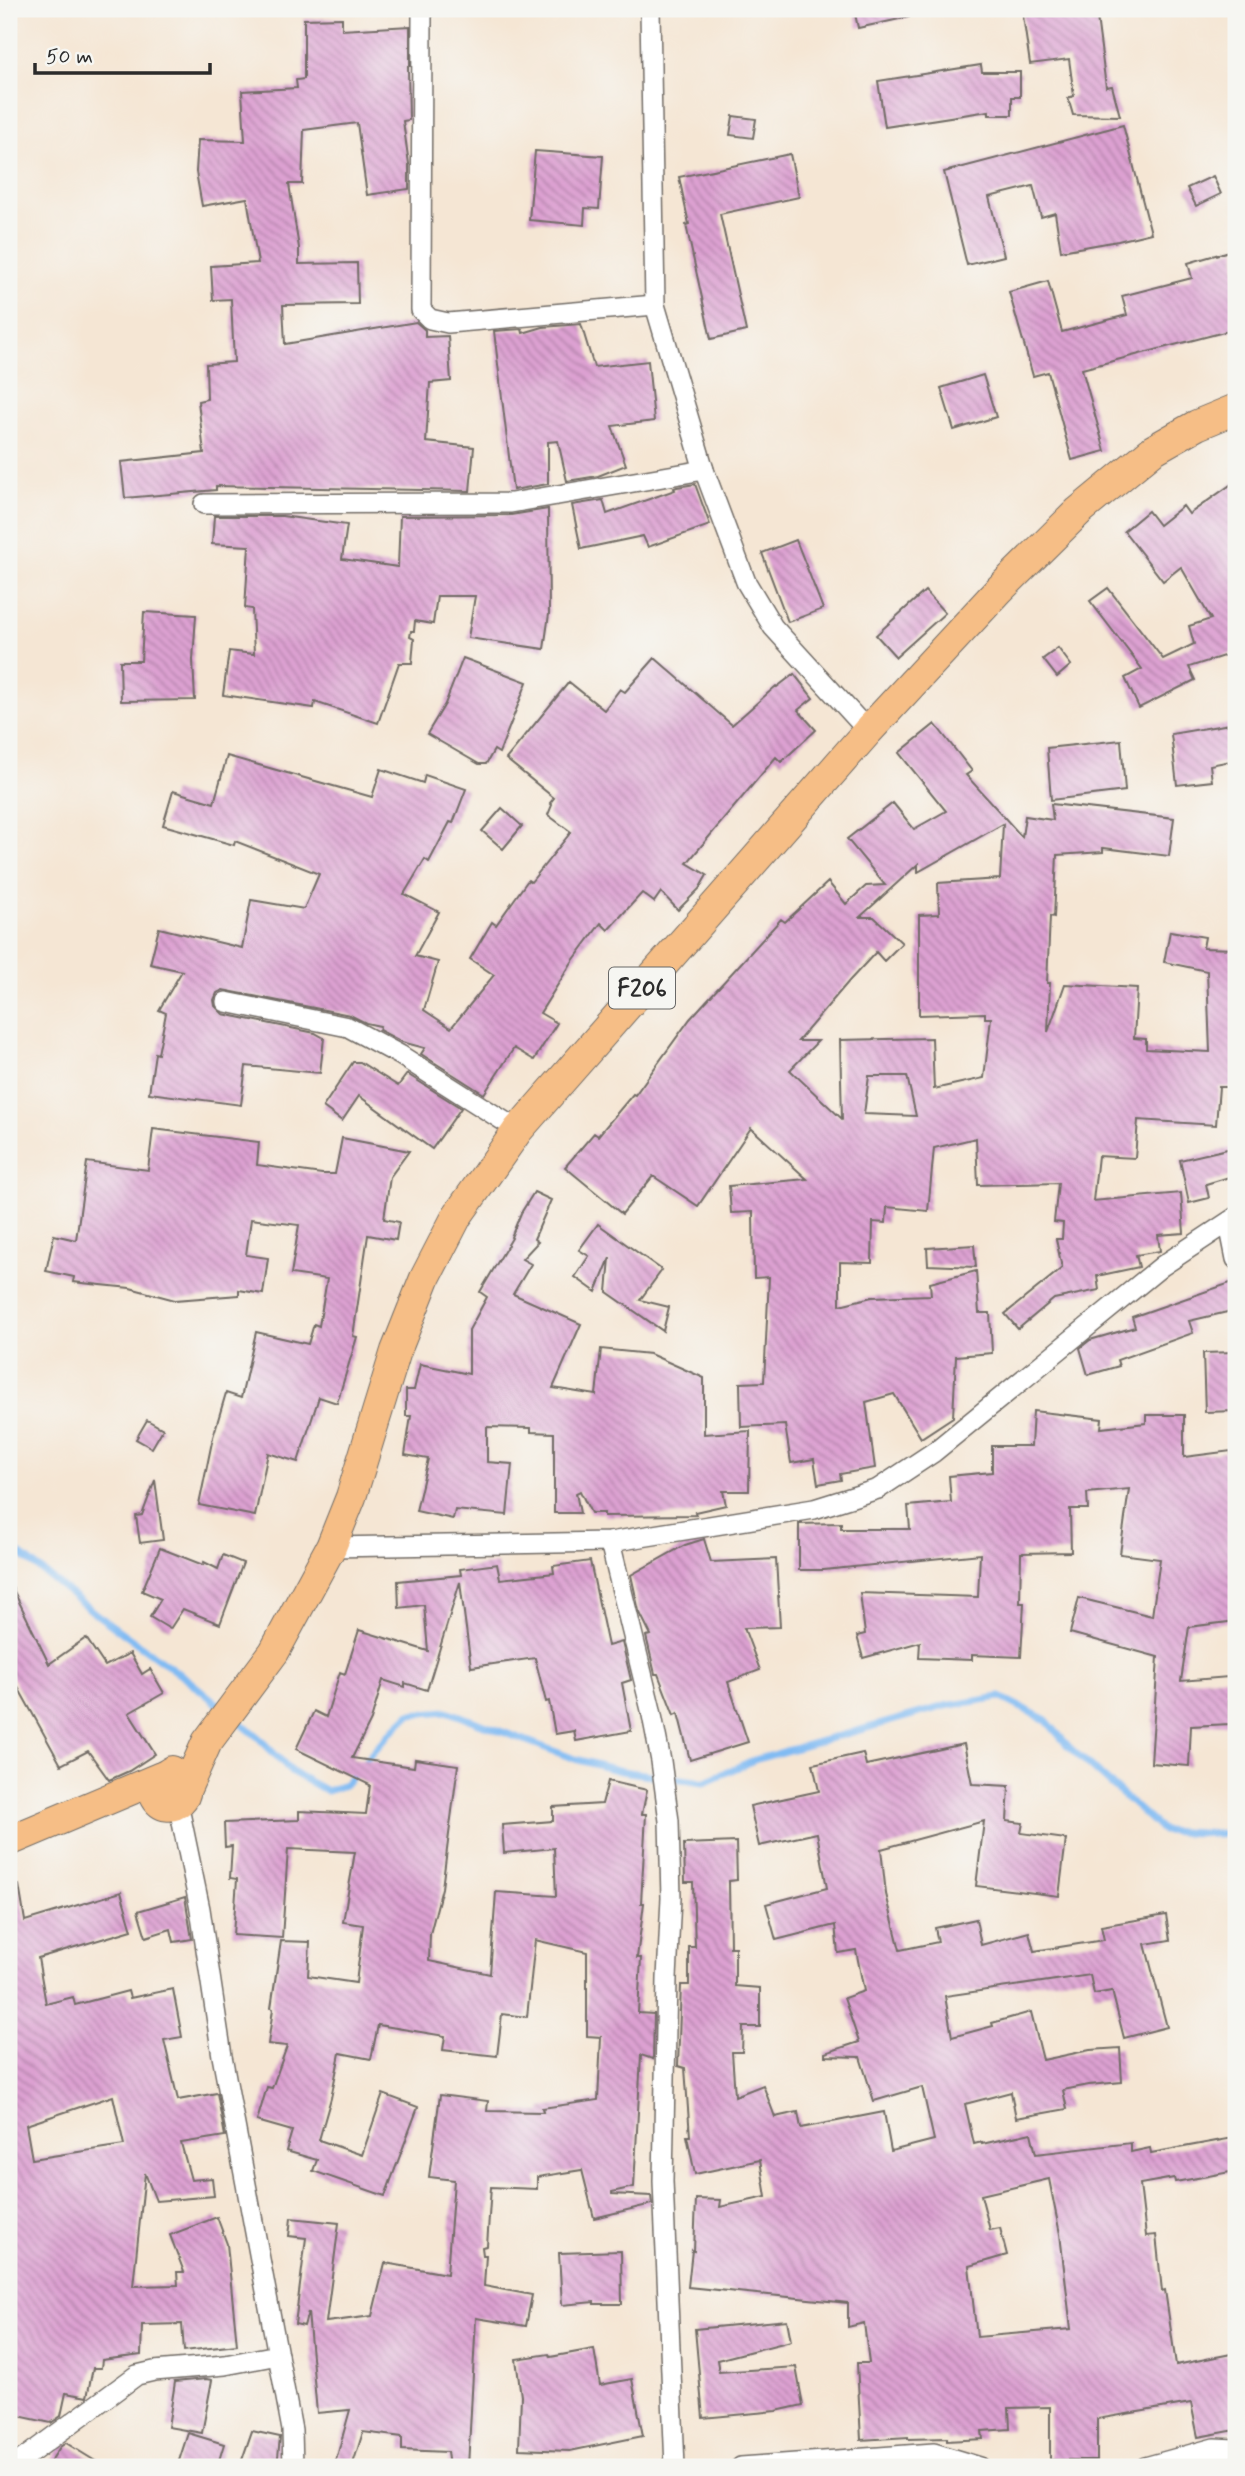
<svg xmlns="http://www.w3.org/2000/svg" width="1245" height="2476" font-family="Mynerve,sans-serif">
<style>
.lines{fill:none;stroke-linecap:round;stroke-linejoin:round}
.stream{stroke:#81bbf3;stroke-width:7}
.building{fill:url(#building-back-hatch);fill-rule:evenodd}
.street-casing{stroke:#726c66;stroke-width:22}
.primary-casing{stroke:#726c66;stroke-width:32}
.street{stroke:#fff;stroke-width:19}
.primary{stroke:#f6be86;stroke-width:30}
.labels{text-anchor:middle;stroke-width:7;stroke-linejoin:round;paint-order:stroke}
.shield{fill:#f6f6f2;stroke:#686867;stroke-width:2}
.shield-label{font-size:24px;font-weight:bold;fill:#2b2b2b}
</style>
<defs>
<pattern id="building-back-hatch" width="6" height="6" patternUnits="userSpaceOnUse" patternTransform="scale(1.75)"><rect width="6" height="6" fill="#dda1d2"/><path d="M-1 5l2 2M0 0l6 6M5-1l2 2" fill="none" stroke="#b383ab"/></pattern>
</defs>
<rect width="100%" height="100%" fill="#f6f6f2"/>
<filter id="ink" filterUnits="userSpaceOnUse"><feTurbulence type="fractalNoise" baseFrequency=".0143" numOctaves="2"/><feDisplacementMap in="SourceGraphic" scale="14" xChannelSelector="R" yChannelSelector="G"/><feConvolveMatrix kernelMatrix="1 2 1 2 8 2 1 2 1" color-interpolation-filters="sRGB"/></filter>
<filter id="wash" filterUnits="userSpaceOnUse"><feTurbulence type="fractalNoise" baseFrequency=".00686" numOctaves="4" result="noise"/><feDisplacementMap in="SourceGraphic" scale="28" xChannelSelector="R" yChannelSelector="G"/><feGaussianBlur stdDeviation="1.57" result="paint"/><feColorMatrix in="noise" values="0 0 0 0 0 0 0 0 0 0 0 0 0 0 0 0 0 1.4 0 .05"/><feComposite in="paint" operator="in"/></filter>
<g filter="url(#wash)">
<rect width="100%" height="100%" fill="#f5e6d4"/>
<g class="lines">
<g class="stream">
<path d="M9,1545L96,1614L187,1679L224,1709"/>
<path d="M233,1717L258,1737L292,1772L327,1791L344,1785L388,1735L410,1714L447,1711L575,1759L621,1771L704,1782L754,1760L945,1706L1000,1697L1046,1720L1069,1747L1163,1831L1218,1834L1236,1831"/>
</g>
</g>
<g id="blocks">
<g class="building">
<path d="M854,9H908L909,17L858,28Z"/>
<path d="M1022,9H1096L1106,87L1112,86L1120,116L1073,115L1068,98L1074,96L1069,59L1030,64Z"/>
<path d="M342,18V30L410,26V66H408L409,120L403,121L409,164V189L367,195L357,123L304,130L302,184H289L299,248V264L357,263L358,304L283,305L285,344L416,322L425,330V337L448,336L451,381L430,383L426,442L474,447L470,491L216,486V490L125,498L121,462L204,453L198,401L207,399L206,364L234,362L231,299L213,300L211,266L258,263L247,198L202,206L196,172L198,140L245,141L242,91L297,88L296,80L304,79V19Z"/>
<path d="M981,65L982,72H1020V97H1012V115H989V111L885,127L878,81Z"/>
<path d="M733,116L756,119L753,138L730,135Z"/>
<path d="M1123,125L1151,233L1118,241L1061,251L1055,213L1041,217L1033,186L989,197L1004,256L967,265L944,172Z"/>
<path d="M535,151L603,156L599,209L585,208L584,225L529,220Z"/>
<path d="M790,154L799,197L720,214L746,331L711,339L686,225L689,224L679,177Z"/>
<path d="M1213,176L1221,194L1196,206L1187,188Z"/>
<path d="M1236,249V329L1082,369L1105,451L1072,460L1048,372L1033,376L1009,292L1048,281L1062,332L1127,315L1122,296L1192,278L1188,263Z"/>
<path d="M581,324L594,367L648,361L654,421L612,426L626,465L598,476L567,481L558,441L548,442V484L513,490L494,331L522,329L523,333L543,327Z"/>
<path d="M983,375L996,417L954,430L941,388Z"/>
<path d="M1236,481V652L1189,667L1195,680L1139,708L1125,678L1142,669L1090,601L1108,588L1163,659L1194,644L1189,626L1211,619L1181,567L1163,581L1124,531L1148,511L1159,525L1183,506L1189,514Z"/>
<path d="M695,484L710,525L648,547L643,536L581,549L572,505L603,500L607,514L675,490L674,488L677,487Z"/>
<path d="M548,509L549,614L544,649L468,638L475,596H437L433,624L415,621L414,631H411L410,637L414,639L412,663H399L378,723L315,702L314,708L223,695L229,651L254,654L252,609L245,608L249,546L212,544L214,516H282L347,525L342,559L398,567L400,516L511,515Z"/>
<path d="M796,540L823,609L788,622L762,553Z"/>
<path d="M925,591L945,613L896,657L876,635Z"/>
<path d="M144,612L196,615L193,660L195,700L121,701L120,661H141Z"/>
<path d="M1058,648L1071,665L1057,677L1043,659Z"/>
<path d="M463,658L527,682L499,753L494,750L486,764H479L427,734L445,704Z"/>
<path d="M655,658L732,725L776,686L777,687L794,674L813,698L798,710L816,730L781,762L776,757L687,863L707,875L699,889L678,910L661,892L654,902L642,893L608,930L601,923L572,962L540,1013L557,1023L534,1060L514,1048L484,1094L421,1054L425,1048L402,1042L379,1030L380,1026L366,1023L350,1015L223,990L217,993L214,1000L215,1006L223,1014L315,1033L324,1038L320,1073L246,1066L241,1105L149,1093L155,1053L158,1054L166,1013L159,1010L182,971L150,964L159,928L242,948L251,900L304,909L319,874L235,841L234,845L163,825L173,791L214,803L227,756L372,797L381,769L423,783L425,775L466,789L453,823L450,822L429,862L425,859L404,894L439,912L415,956L438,962L424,1010L451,1028L494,975L470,959L492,922L496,925L528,880L531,882L571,832L548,815L552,805L550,803L554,798L506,759L569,682L604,710L620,689L625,692Z"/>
<path d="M1236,723V760L1210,765L1212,781L1177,785L1171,734Z"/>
<path d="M935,724L972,771L966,775L1022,837L1025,816L1053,820L1051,804L1174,818L1169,856L1103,848V852L1057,855L1054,917L1050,916L1047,983H1050L1048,1032L1065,984L1137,988L1134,1038L1146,1039V1049L1210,1052L1207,971L1164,962L1170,931L1205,937L1203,948L1236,949V1087H1219L1216,1125L1138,1120L1135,1158L1098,1156L1093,1201L1181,1193L1184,1233L1158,1235L1160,1251L1136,1255L1139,1267L1097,1276L1099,1290L1054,1299L1018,1329L1005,1314L1062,1268L1056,1239H1062L1063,1223L1054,1222L1058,1183L978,1185L976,1138L934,1148L928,1211L887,1207L886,1223L873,1222L872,1263L840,1262V1305L872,1297L931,1295L930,1283L976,1271L979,1313H990L992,1353L956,1356L953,1417L921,1438L894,1394L866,1402L875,1468L840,1474L841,1480L818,1484L814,1459L791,1463L785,1425L741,1427L740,1383L764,1382L769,1277L754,1278L753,1212L731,1213L729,1186L807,1179L751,1128L698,1206L653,1176L622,1214L565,1167L594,1133L598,1136L633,1094L635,1095L690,1019L781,919L785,922L828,882L846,904L866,886L885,885L847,839L893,803L914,829L946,811L899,753ZM1003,824L1000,879L938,883L939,914L919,915V1015L985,1013V1018H991L984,1078L934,1089L932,1038L840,1040L842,1119L790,1070L818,1041H798L850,980L876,952L884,961L902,943L874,917H860L918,864V872ZM869,1076H907L916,1116L864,1114Z"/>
<path d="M1121,740L1125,791L1051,800L1047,748Z"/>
<path d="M502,808L522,826L503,849L482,831Z"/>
<path d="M353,1062H360L398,1086L407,1074L461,1108L432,1149L359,1096L342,1121L323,1107Z"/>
<path d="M153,1129L259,1142L257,1165L322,1174H335L342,1138L409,1151L390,1177L384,1219L399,1222L396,1240L368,1235L353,1336L357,1337L337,1403L319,1397L298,1462L268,1453L255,1516L199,1505L213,1437L226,1393L241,1398L256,1332L308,1344L314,1324L319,1326L327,1279L291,1274L299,1225L251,1219L246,1255L268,1258L263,1294L239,1290V1295L175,1300L130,1288L73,1282L74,1277L46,1271L54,1235L76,1240L87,1162L148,1170Z"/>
<path d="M1236,1147V1175L1206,1184L1209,1198L1189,1203L1180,1160Z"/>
<path d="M534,1192L551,1200L534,1239L538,1242L522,1259L531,1264L513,1294L581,1324L553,1388L596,1395L601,1349L650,1354L704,1378V1434L750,1431L749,1491H723L726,1505L695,1512L696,1515L604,1516V1513H591L580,1491L576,1493L580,1513H554V1433L531,1432V1428L487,1427V1462L512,1464L507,1515L455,1510L453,1519L416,1511L428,1459L405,1455L411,1416H406V1390H414L420,1364L469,1374V1330L487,1297L480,1292L512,1238L511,1237L521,1213Z"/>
<path d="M598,1224L662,1270L640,1300L669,1307L663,1331L607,1292L610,1258L596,1292L575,1277L589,1256L579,1250Z"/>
<path d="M974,1245L976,1267L928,1265L927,1248Z"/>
<path d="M1233,1282L1236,1310L1189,1321L1193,1333L1117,1360L1119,1366L1088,1375L1080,1348L1090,1340L1135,1327L1132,1317Z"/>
<path d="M1236,1352V1411L1205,1412L1203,1353Z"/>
<path d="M1033,1411L1102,1419L1101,1428L1146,1423V1415H1184V1457L1231,1451L1234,1474L1236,1473V1621L1189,1627L1181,1681L1228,1677L1230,1724L1191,1726L1189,1766L1151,1763L1158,1657L1070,1633L1079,1598L1152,1616L1160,1559L1120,1554L1129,1489L1087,1493L1088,1509H1070L1071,1552L1021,1553L1020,1603H1024L1021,1657L972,1655V1660L919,1658L920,1642L863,1658L857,1636L865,1634L860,1593L978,1597L980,1554L824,1570H799V1524L841,1523V1529H910L908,1506L951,1502L949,1476L992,1472V1446H1031Z"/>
<path d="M147,1420L163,1429L152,1448L136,1439Z"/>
<path d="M155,1480L163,1540L140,1543L136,1516L142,1515Z"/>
<path d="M704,1539L711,1562L776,1559L780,1627L744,1628L760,1670L728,1682L748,1742L690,1760L678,1713L674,1715L658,1674H655L646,1636L651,1635L639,1611L631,1575L685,1545Z"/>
<path d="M160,1548L203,1565L204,1562L218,1569L223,1555L243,1563L220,1624L183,1609L170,1629L150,1617L161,1599L142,1591Z"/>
<path d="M590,1561L608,1646L622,1642L631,1680L622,1683L631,1731L576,1741L574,1731L555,1734L549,1701L546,1702L535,1658L471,1667L460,1582L427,1690L405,1683V1687L383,1680L371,1720L352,1758L414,1767L415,1759L458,1765L442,1888L430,1934L429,1961L490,1974L496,1892L556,1896L554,1848L504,1853L502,1825L553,1821V1807L602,1804L608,1781L647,1790L642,1814H646L641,1903H644L637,1958H641L638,2013L654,2014L653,2059L641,2055L634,2187L612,2192V2194L651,2196L652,2204L594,2218L582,2170L537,2177V2189L491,2187L487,2246L482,2247L483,2255H486L484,2286L532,2295L526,2326L476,2318L468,2467H449L447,2452L402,2450V2437L363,2432L352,2467H334L350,2410L317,2413L308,2312L304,2326L295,2324L306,2238L289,2236L291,2218L339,2223L326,2322L372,2316L385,2263L447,2274L454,2180L429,2177L440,2095L488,2101L487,2111L543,2112L542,2108L598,2100L601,2037L587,2036V1952L535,1940L527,2017L502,2014L497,2056L443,2050L445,2036L378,2025L371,2059L340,2053L331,2098L319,2140L362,2155L383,2094L418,2107L385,2196L313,2171L317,2160L286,2151L292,2131L257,2121L267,2087L272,2088L287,2046L268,2044L273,2009L271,2008L281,1941L310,1942L308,1976L356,1983L363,1925L343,1922L355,1852L288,1849L282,1938L233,1935L237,1879L230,1878L232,1846L225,1847L224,1823L299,1820V1811L366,1814L370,1785L296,1749L314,1711L326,1717L340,1672L345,1674L359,1630L428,1651L424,1605L399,1608L398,1581L461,1575L460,1569L497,1564L500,1579L554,1573L553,1566Z"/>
<path d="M9,1581L49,1664L86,1638L105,1666L130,1653L142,1674L150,1669L164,1693L129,1713L155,1754L129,1771L109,1780L88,1751L61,1765L9,1671Z"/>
<path d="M964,1744L972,1784L1009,1786L1007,1821L1023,1823L1021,1833L1066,1839L1059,1896L976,1886L984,1821L881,1849L886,1894L900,1950L938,1942L935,1928L976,1919L981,1945L1029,1932L1034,1951L1104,1940L1101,1926L1166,1915L1170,1940L1145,1944L1167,2027L1124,2038L1112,1991L1094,1994L1090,1975L945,1996L952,2037L993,2026L992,2023L1031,2012L1043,2060L1090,2050L1120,2048L1122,2082L1089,2085L1063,2090L1067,2109L1016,2118L1011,2092L965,2104L974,2144L982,2142V2144L1031,2133L1036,2154L1131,2143V2152L1150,2148L1151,2153L1233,2138L1236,2171L1175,2182L1174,2178L1140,2184L1146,2236L1156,2235L1162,2291L1165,2290L1176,2365L1236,2353V2430L1198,2437L1191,2403L1097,2419V2460H1050V2407L1009,2408L1010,2429L982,2431L983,2439L947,2441V2438L908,2439V2437L861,2440L857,2363H869L864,2323L848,2327V2303L688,2287L692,2250L694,2251L696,2199L721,2200L720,2207L766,2197L760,2160L695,2174L687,2136H690L685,2068L678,2066L681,1985H689V1947H695L693,1882H685L684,1844L736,1842L737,1880L729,1881L730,1947H735V1986L760,1988V2027H743L742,2052H732L735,2096L763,2085L775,2117L798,2112L801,2128L884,2112L891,2151L934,2140L922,2087L874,2101L860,2057L825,2056V2053L859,2042L844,1998L864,1991L856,1950L838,1953L835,1925L776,1940L766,1904L827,1888L817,1833L759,1846L750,1806L819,1791L813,1764L863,1753L866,1765ZM1049,2179L1060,2234L1071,2329L977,2337L969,2266L1007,2255L1000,2228L990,2230L981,2195Z"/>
<path d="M19,1885L25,1921L121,1892L132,1930L38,1958L46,2004L73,1997L75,2005L128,1991L130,1998L173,1989L182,2037L164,2040L178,2100L217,2093L225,2136L181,2143L191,2180L212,2178L214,2196L156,2201L145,2173L133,2286L178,2285L177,2272H184L170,2235L217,2217L227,2244L237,2345L184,2351L182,2324L142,2325L141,2355L102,2360L101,2368H93L87,2397L66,2393L61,2416L51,2423L9,2414V1886ZM113,2096L124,2145L32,2159L26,2125Z"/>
<path d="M185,1897L192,1939L174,1942L171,1929L146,1937L138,1911Z"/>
<path d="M621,2251L622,2304H594V2302L562,2305L559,2253Z"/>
<path d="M787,2320L791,2341L717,2360L719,2372L796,2367L803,2405L776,2411L703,2418L695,2329Z"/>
<path d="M594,2349L600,2385L632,2379L643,2436L570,2451L519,2449L521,2396L516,2359L549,2354L550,2357Z"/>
<path d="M206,2379L212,2380L202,2433L168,2427L175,2382Z"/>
<path d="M252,2431L280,2437L277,2467L241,2463Z"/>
<path d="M188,2433L224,2444L217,2467H177Z"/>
<path d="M66,2443L105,2467H47L60,2447Z"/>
</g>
</g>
</g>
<g filter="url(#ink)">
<use href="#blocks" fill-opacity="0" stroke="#726c66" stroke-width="2"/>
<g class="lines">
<g class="street-casing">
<g id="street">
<path d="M422,9L421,310L430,319L448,323L655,305"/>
<path d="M650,9L655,305L704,470L746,582L773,627L868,731"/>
<path d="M204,504L511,503L704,470"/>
<path d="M226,1002L348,1027L400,1055L518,1130"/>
<path d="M1229,1224L1236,1259"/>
<path d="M610,1542L651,1710L661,1761L669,1821L671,1898L667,1978L663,2181L675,2467"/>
<path d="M331,1547L610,1542L814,1509L878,1489L934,1452L1162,1266L1236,1217"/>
<path d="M178,1803L200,1909L222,2056L292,2430L293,2467"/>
<path d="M12,2467L137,2375L154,2371L225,2365L278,2355"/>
<path d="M741,2467L934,2453L980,2467"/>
<path d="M1145,2467L1214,2448L1236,2449"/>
</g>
</g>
<g class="primary-casing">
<g id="primary">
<path d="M172,1771C164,1777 149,1782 155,1796C167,1821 203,1792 175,1775"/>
<path d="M186,1789L207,1742L274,1652L331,1547L351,1497L396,1351L425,1278L457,1216L518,1130L868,731L999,590L1079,511L1153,450L1197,425L1236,409"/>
<path d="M9,1841L161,1777"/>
</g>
</g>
<use href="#street" class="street"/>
<use href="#primary" class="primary"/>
</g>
</g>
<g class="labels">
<rect class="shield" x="609" y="967.5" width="66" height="41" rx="5"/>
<g class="shield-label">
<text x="642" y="996">F206</text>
</g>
</g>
<rect width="1245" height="2476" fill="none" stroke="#f6f6f2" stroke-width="35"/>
<path d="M35 63v10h175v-10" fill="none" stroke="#2b2b2b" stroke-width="3.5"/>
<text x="46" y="63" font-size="21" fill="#2b2b2b" stroke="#f6f6f2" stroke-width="5" paint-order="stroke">50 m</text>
</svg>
